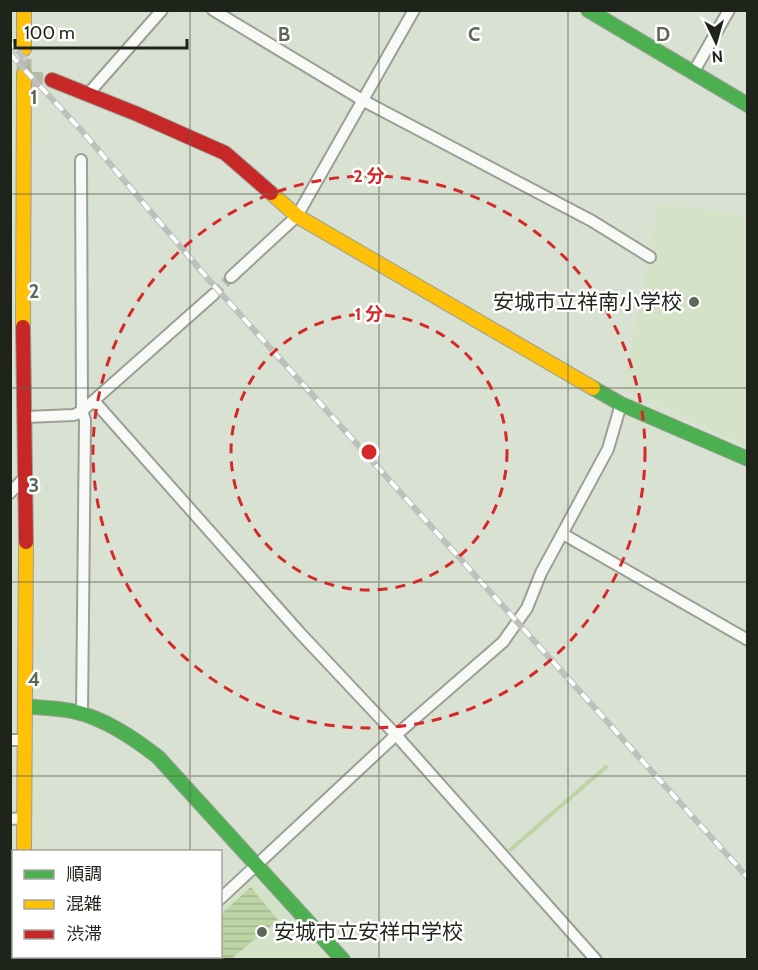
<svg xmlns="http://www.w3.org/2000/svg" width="758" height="970" font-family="Cabin,'Noto Sans JP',sans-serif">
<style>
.built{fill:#d4e2c8}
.water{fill:url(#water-rules)}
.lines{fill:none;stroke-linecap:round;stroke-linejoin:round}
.stream{stroke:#bdd4a4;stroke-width:4}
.street-tunnel{stroke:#b4bbad;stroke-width:10;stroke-dasharray:10 5;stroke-linecap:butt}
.secondary-tunnel{stroke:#b4bbad;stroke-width:15;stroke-dasharray:15 8;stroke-linecap:butt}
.street-casing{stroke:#9aa094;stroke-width:14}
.fast-casing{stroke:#9aa094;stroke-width:16}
.slow-casing{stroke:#9aa094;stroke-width:16}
.jam-casing{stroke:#9aa094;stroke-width:16}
.street{stroke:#f9faf8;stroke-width:10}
.fast{stroke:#4caf50;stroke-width:14}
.slow{stroke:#ffc107;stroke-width:14}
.jam{stroke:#c62828;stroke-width:14}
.rail-casing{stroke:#bec0bc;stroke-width:6}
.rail{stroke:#fff;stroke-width:4;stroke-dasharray:11;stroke-linecap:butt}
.grid{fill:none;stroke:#60665a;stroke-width:1.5;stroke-opacity:0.55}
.ring{fill:none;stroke:#d62828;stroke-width:3;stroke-dasharray:10 8}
.poi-dot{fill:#60665a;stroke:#fff;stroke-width:2}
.labels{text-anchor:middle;stroke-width:5;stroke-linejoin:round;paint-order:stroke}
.poi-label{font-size:21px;fill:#1f241a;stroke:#fff;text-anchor:end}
.grid-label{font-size:20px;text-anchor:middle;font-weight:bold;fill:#60665a;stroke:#fff;stroke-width:5;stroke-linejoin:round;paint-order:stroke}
.centre{fill:#d62828;stroke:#fff;stroke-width:3}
.ring-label{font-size:18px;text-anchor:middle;font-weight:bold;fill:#d62828;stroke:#fff;stroke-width:5;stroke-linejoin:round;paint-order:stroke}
</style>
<defs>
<pattern id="water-rules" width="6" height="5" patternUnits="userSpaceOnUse" patternTransform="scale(1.5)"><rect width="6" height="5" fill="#bdd4a4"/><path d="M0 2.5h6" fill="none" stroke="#a2b68d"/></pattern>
</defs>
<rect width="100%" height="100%" fill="#d9e1d2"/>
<g class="built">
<path d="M658,204L747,215V446L624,388Z"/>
<path d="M253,876L329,959L201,960L199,957L220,956L221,907Z"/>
</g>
<path class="water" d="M251,887L278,920L231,959H225L221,955V914Z"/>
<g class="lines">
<path class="stream" d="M510,850L606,767"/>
<path class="street-tunnel" d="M214,294L231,277"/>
<g class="secondary-tunnel">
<path d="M24,74V49"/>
<path d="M28,79L52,80"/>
</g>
<g class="street-casing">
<g id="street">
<path d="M213,10L364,101L592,221L650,257"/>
<path d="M693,73L729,10"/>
<path d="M88,94L162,10"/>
<path d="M81,160L82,411L85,420L82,714"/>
<path d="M231,277L297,216L414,10"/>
<path d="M95,402L300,633L396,735L596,960"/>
<path d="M25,417L74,415L82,411L214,294"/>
<path d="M10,493L26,476"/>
<path d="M563,534L748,640"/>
<path d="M10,740H25"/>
<path d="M10,819L25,818"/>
<path d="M10,884H14"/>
<path d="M220,899L396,735L503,642L527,608L541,573L608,449L621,404"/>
<path d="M10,952H14"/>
<path d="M192,956L194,960"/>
</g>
</g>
<g class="fast-casing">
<g id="fast">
<path d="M588,10L748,105"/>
<path d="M593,388L621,404L748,459"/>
<path d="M25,706C40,708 56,708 72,711C104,718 132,737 158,757L343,960"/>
<path d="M25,956V960"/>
</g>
</g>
<g class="slow-casing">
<g id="slow">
<path d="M24,10V49"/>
<path d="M271,193L297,216L593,388"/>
<path d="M23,327L24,74"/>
<path d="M24,852L26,542"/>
</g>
</g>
<g class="jam-casing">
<g id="jam">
<path d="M52,80L137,114L225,153L271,193"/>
<path d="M23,327L26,542"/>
</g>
</g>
<use href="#street" class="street"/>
<use href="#fast" class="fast"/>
<use href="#slow" class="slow"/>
<use href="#jam" class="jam"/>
<g class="rail-casing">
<g id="rail">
<path d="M10,42L25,59"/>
<path d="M10,54L82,131L209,280L748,878"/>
</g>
</g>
<use href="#rail" class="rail"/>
</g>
<path class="grid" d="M190,10V852M379,10V960M568,10V960M10,194H748M10,388H748M10,582H748M10,776H748M190,956V960"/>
<g class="ring">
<circle cx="369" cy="452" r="138"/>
<circle cx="369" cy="452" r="276"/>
</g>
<g class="poi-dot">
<circle cx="694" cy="302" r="6"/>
<circle cx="262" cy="932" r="6"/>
</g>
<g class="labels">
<g class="poi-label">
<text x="682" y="309">安城市立祥南小学校</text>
<text x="274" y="939" text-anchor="start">安城市立安祥中学校</text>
</g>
</g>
<g class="grid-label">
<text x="284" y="41">B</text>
<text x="474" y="41">C</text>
<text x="663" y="41">D</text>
<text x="34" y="104">1</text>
<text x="34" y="298">2</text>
<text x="34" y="492">3</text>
<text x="34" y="686">4</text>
</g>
<circle cx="369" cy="452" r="9" class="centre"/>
<g class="ring-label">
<text x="369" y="182">2 分</text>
<text x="369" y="320">1 分</text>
</g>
<rect width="758" height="970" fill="none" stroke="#1f241a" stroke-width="24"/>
<rect x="12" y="850" width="210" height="108" fill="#ffffff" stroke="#a5a7a3" stroke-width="1.5"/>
<rect x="24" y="870" width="30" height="9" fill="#4caf50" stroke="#a5a7a3" stroke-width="1.5"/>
<text x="66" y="880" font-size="18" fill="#1f241a">順調</text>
<rect x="24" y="900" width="30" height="9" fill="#ffc107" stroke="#a5a7a3" stroke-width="1.5"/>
<text x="66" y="910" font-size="18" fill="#1f241a">混雑</text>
<rect x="24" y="930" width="30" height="9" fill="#c62828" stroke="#a5a7a3" stroke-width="1.5"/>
<text x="66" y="940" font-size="18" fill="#1f241a">渋滞</text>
<g transform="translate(716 42) rotate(175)" stroke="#ffffff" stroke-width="4.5" paint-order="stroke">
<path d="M0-4.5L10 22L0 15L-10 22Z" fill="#1f241a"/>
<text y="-9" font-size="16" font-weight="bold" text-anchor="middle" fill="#1f241a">N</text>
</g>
<path d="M15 39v9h172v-9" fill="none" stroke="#1f241a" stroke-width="3"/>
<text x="24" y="39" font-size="18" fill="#1f241a" stroke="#ffffff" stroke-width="4.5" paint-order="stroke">100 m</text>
</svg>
